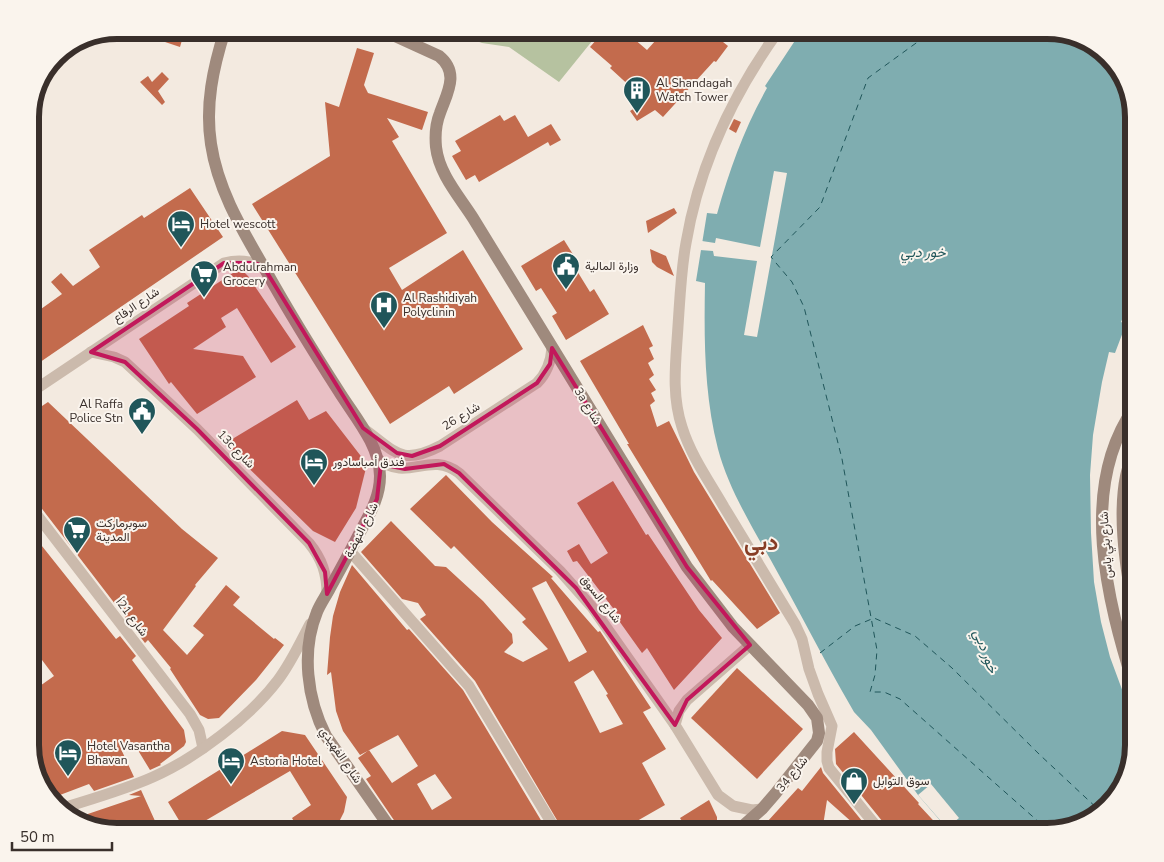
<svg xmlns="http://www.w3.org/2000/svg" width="1164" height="862" font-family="'Nunito Sans',Vazirmatn,sans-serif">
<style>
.green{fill:#b6c2a0}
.water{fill:#7fadb0}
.pier{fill:#f3eae0}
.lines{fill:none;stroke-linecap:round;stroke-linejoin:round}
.ferry{stroke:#20565a;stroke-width:1;stroke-dasharray:6 5;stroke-linecap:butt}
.building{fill:#c36b4d;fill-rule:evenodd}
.street{stroke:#cbbaac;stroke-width:11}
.secondary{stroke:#9f8a7d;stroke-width:12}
.marked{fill:#c2185b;fill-opacity:0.2;stroke:#c2185b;stroke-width:4;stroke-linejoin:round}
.labels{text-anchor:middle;stroke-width:4;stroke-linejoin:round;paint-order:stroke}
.poi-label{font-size:12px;fill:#392f2b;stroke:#faf4ed;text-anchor:start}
.street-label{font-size:12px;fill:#392f2b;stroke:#faf4ed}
.water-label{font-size:14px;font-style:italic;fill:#20565a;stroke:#faf4ed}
.town-label{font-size:22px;font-weight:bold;fill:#873d25;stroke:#faf4ed}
.rim{fill:none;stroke:#392f2b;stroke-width:6}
</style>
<rect width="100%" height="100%" fill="#f3eae0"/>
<path class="green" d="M447,30H601L559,82L509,47L482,43Z"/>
<path class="water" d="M802,30H1047L1100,48L1125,79L1134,117V292L1121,322L1126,324L1115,353L1109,352L1102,382L1093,435L1090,475L1091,533L1094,582L1101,622L1110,657L1134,722V745L1116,798L1085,823L1047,832H950L918,795L871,730L854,712L850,705C825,662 803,618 779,575C757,534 730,494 718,449C704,394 704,339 705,283L696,281L707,213L717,214C730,168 744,129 767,88L765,86Z"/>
<g class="pier">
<path d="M774,171L787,173L757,337L744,335L757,261L714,256L713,251L700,250L702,241L715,243L716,238L760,247Z"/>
<path d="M931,784L959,818L947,828L918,795Z"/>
</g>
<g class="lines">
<g class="ferry">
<path d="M934,30L868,78L820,207L771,257L792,282L804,307L842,459L877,650L875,675L870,692H884L900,699L1049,831"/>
<path d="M820,653L855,626L874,618L915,636L952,668L1040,755L1100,811"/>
</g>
</g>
<g class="building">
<path d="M143,30H175L184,33L180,47L165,42L166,40L142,32Z"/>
<path d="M605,30H611L620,39L626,32L647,50L665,30H708L728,46L716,62L714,61L663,117L655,110L637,121L630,111L646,101L610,68L612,66L590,47Z"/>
<path d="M357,48L374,53L364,85L368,93L428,112L422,130L387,118L399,137L392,141L447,233L389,268L402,290L463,250L523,349L454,394L449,386L390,424L252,204L330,156L325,102L339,107Z"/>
<path d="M162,72L169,79L158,91L165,102L162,105L140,82L148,76L152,82Z"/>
<path d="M500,115L504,121L515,115L528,137L551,124L561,140L550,146L548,142L479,182L475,175L466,180L452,156L461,151L455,141Z"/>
<path d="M734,119L741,122L736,133L729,129Z"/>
<path d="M190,188L223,237L30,369V314H34L62,294L51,282L61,273L73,286L100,267L89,250L142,215L144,218Z"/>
<path d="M674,208L677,213L648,233L646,221Z"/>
<path d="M564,240L579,264L574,266L590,292L594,289L609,314L566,340L552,316L557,313L541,288L536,291L521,266Z"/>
<path d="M650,249L666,256L674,276L657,267L652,262Z"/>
<path d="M236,271H243L248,276L296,347L271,363L237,308L221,318L226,327L193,349L243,356L256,377L197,414L171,382L169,384L139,339L189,306L187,303Z"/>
<path d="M643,325L653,346L649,348L654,359L648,363L654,375L649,379L656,390L651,393L655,401L650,405L657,427L669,421L694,472L780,613L757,629L712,580L711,581L627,444H629L580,361Z"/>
<path d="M297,400L309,420L326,411L367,464L356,508L335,542L313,531L224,444Z"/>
<path d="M48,402L182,529L218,558L195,585L196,586L163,630L187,655L204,635L193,626L226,585L240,597L233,605L274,639L275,638L284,645L256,680L219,718L208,719L200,715L170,669L171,668L148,640L145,643L36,501L30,497V414Z"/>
<path d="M446,475L492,522L553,577L551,578L598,632L600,631L651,708L643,712L666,749L642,763L665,805L623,829L625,832H564L475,681L420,619L426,615L418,603L402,599L361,552L391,521L435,566L446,567L483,601L512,634L513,643L504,652L523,662L548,649L522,622L526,619L454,546L451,549L410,509ZM546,581L587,652L569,662L532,588ZM593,670L608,694L606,695L623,724L600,733L574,682Z"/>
<path d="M613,481L646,535L648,534L699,610L722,638L674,690L647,648L642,653L617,618L619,616L577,561L573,562L567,551L579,544L591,564L608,553L577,503Z"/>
<path d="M30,531L116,639L120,636L136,656L132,660L184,730L186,742L184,746L160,764L161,765L150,770L133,742L121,749L134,777L94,791L89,784L52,798L37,756L32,758L30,750V693L54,676L30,644Z"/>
<path d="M352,565L407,630L409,629L463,690L548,832H402L366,779L371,776L358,758L369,750L392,783L418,766L398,735L360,755L343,731L336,711L331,672L327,675L330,637L333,616L340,592ZM435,774L452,798L432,810L417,784Z"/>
<path d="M737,668L803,729L757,779L691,718Z"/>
<path d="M282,731L305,735L347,797L344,812L340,820L322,832H300L292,818L311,805L290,771L186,832L168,802Z"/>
<path d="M854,732L919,803L918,804L944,832H888L887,827L836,764L835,749Z"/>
<path d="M821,767L823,773L871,832H863L827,800L822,832H758L798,788L802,791Z"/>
<path d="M141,790L160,832H117L76,818L141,796L129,795Z"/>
<path d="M709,800L717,817V832H689L680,818Z"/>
</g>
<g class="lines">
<g class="street">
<path d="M779,30C733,94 699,165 686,243C681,270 680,298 678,326C676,360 671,394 682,427C691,456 709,481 724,507C748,546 771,585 795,624L802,639L809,669L818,694L832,726L827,752V761L829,768L881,832"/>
<path d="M91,352L114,357L125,362L197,429L309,543C322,559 327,574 327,594"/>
<path d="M30,393L224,263C239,259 249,261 263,266"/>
<path d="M364,429C396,452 401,466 440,446L537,383C547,373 551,362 552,348"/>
<path d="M378,459C408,483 429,450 459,473L560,571L592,607L675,725L718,795L733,806L752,810L762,809"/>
<path d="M30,506L190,714L199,730L203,748"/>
<path d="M350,551L469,686L557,832"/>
<path d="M675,725L679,711L687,700L750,645"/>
<path d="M60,809C91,799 124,790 153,777C196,758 250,717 278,680C291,663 300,643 310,624"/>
<path d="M353,832L368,829L385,832"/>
</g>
<g class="secondary">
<path d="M225,30C213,68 205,105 211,144C218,191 243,231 266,271C289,312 313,351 338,390C354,416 380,445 380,476C380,498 369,515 359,534C350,552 340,570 330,588C326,596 320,604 317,612C301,651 307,699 326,736L393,832"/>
<path d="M382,30L439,56C460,73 447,93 440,113C436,123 435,136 436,147C439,174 459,196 473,218L687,567L733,627L808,705L817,718L819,733L817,741L775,794L762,809L736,832"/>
<path d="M1134,408C1078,488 1107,600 1134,686"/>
<path d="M1134,450C1131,459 1128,467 1126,476C1118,515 1126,571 1134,610"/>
</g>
</g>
<path class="marked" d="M224,263H255L263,266L363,428L397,453L412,456L440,446L537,383L550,364L552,348L687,567L750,645L687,700L675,725L576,588L459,473L444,464L405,469L381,464L377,499L327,594L325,572L309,543L197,429L125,362L91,352Z"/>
<defs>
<g id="building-pin" transform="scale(1.4375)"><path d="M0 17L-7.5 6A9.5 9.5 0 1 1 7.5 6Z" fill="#20565a" stroke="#faf4ed"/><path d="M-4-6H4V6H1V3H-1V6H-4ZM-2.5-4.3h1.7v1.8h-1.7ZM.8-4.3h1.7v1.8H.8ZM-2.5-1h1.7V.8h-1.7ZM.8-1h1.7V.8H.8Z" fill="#fff"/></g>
<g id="hotel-pin" transform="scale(1.4375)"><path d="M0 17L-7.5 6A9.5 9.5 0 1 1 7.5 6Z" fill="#20565a" stroke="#faf4ed"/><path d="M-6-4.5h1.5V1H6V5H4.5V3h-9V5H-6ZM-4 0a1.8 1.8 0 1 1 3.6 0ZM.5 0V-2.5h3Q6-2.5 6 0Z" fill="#fff"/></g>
<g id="civic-pin" transform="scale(1.4375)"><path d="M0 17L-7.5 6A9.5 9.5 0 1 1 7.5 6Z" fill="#20565a" stroke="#faf4ed"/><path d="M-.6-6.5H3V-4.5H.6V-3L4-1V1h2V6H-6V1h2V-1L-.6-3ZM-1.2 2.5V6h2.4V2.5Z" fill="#fff"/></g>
<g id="supermarket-pin" transform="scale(1.4375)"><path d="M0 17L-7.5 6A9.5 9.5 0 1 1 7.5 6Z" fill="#20565a" stroke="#faf4ed"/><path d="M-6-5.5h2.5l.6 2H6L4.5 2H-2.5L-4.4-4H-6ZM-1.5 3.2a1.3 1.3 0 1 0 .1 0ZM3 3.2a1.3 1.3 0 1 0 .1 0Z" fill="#fff"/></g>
<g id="hospital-pin" transform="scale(1.4375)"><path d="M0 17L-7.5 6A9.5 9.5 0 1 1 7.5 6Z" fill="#20565a" stroke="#faf4ed"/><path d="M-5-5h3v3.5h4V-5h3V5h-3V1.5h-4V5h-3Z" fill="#fff"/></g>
<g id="shop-pin" transform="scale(1.4375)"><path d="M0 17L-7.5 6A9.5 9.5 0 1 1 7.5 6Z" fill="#20565a" stroke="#faf4ed"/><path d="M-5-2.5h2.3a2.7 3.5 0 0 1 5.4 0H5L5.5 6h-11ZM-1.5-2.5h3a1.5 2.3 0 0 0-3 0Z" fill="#fff"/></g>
</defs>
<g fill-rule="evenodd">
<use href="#building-pin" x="637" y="90"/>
<use href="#hotel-pin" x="181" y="224"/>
<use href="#civic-pin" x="566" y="266"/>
<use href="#supermarket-pin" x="204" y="274"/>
<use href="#hospital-pin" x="384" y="305"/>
<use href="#civic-pin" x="142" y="411"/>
<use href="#hotel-pin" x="314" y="462"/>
<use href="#supermarket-pin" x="77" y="530"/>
<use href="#hotel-pin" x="68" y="753"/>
<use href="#hotel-pin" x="231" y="761"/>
<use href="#shop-pin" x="854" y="781"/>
</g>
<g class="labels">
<g class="poi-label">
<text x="656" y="87">Al Shandagah<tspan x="656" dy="14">Watch Tower</tspan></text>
<text x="200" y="228">Hotel wescott</text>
<text x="585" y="270">وزارة المالية</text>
<text x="223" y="271">Abdulrahman<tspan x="223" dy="14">Grocery</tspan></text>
<text x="403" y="302">Al Rashidiyah<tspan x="403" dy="14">Polyclinin</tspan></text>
<text x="123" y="408" text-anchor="end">Al Raffa<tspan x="123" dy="14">Police Stn</tspan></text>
<text x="333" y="466">فندق أمباسادور</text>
<text x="96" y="527">سوبرماركت<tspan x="96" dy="14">المدينة</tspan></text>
<text x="87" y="750">Hotel Vasantha<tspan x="87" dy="14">Bhavan</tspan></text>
<text x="250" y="765">Astoria Hotel</text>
<text x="873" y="785">سوق التوابل</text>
</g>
<g class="street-label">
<text transform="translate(136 305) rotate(-34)" y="4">شارع الرفاع</text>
<text transform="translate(588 406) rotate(59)" y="4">3a شارع</text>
<text transform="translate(461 416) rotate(-32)" y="4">شارع 26</text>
<text transform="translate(236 449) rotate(46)" y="4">13c شارع</text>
<text transform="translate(361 530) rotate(-63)" y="4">شارع النهضة</text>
<text transform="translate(1106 545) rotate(-94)" y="4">شارع بني ياس</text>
<text transform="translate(601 599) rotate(52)" y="4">شارع السوق</text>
<text transform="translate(132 617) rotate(53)" y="4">شارع 21أ</text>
<text transform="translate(341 755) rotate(56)" y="4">شارع الفهيدي</text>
<text transform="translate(792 774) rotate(-51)" y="4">شارع 34</text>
</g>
<g class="water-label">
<text x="923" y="257">خور دبي</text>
<text transform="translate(986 651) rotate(69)" y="5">خور دبي</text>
</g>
<g class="town-label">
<text x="761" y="550">دبي</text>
</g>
</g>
<path d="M0 0H1164V862H0ZM117 39H1047A78 78 0 0 1 1125 117V745A78 78 0 0 1 1047 823H117A78 78 0 0 1 39 745V117A78 78 0 0 1 117 39Z" fill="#faf4ed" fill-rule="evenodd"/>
<path class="rim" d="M117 39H1047A78 78 0 0 1 1125 117V745A78 78 0 0 1 1047 823H117A78 78 0 0 1 39 745V117A78 78 0 0 1 117 39Z"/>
<path d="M12 842v8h100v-8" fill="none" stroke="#392f2b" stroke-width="2.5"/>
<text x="20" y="842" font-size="15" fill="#392f2b" stroke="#faf4ed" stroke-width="4" paint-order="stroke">50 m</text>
</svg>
